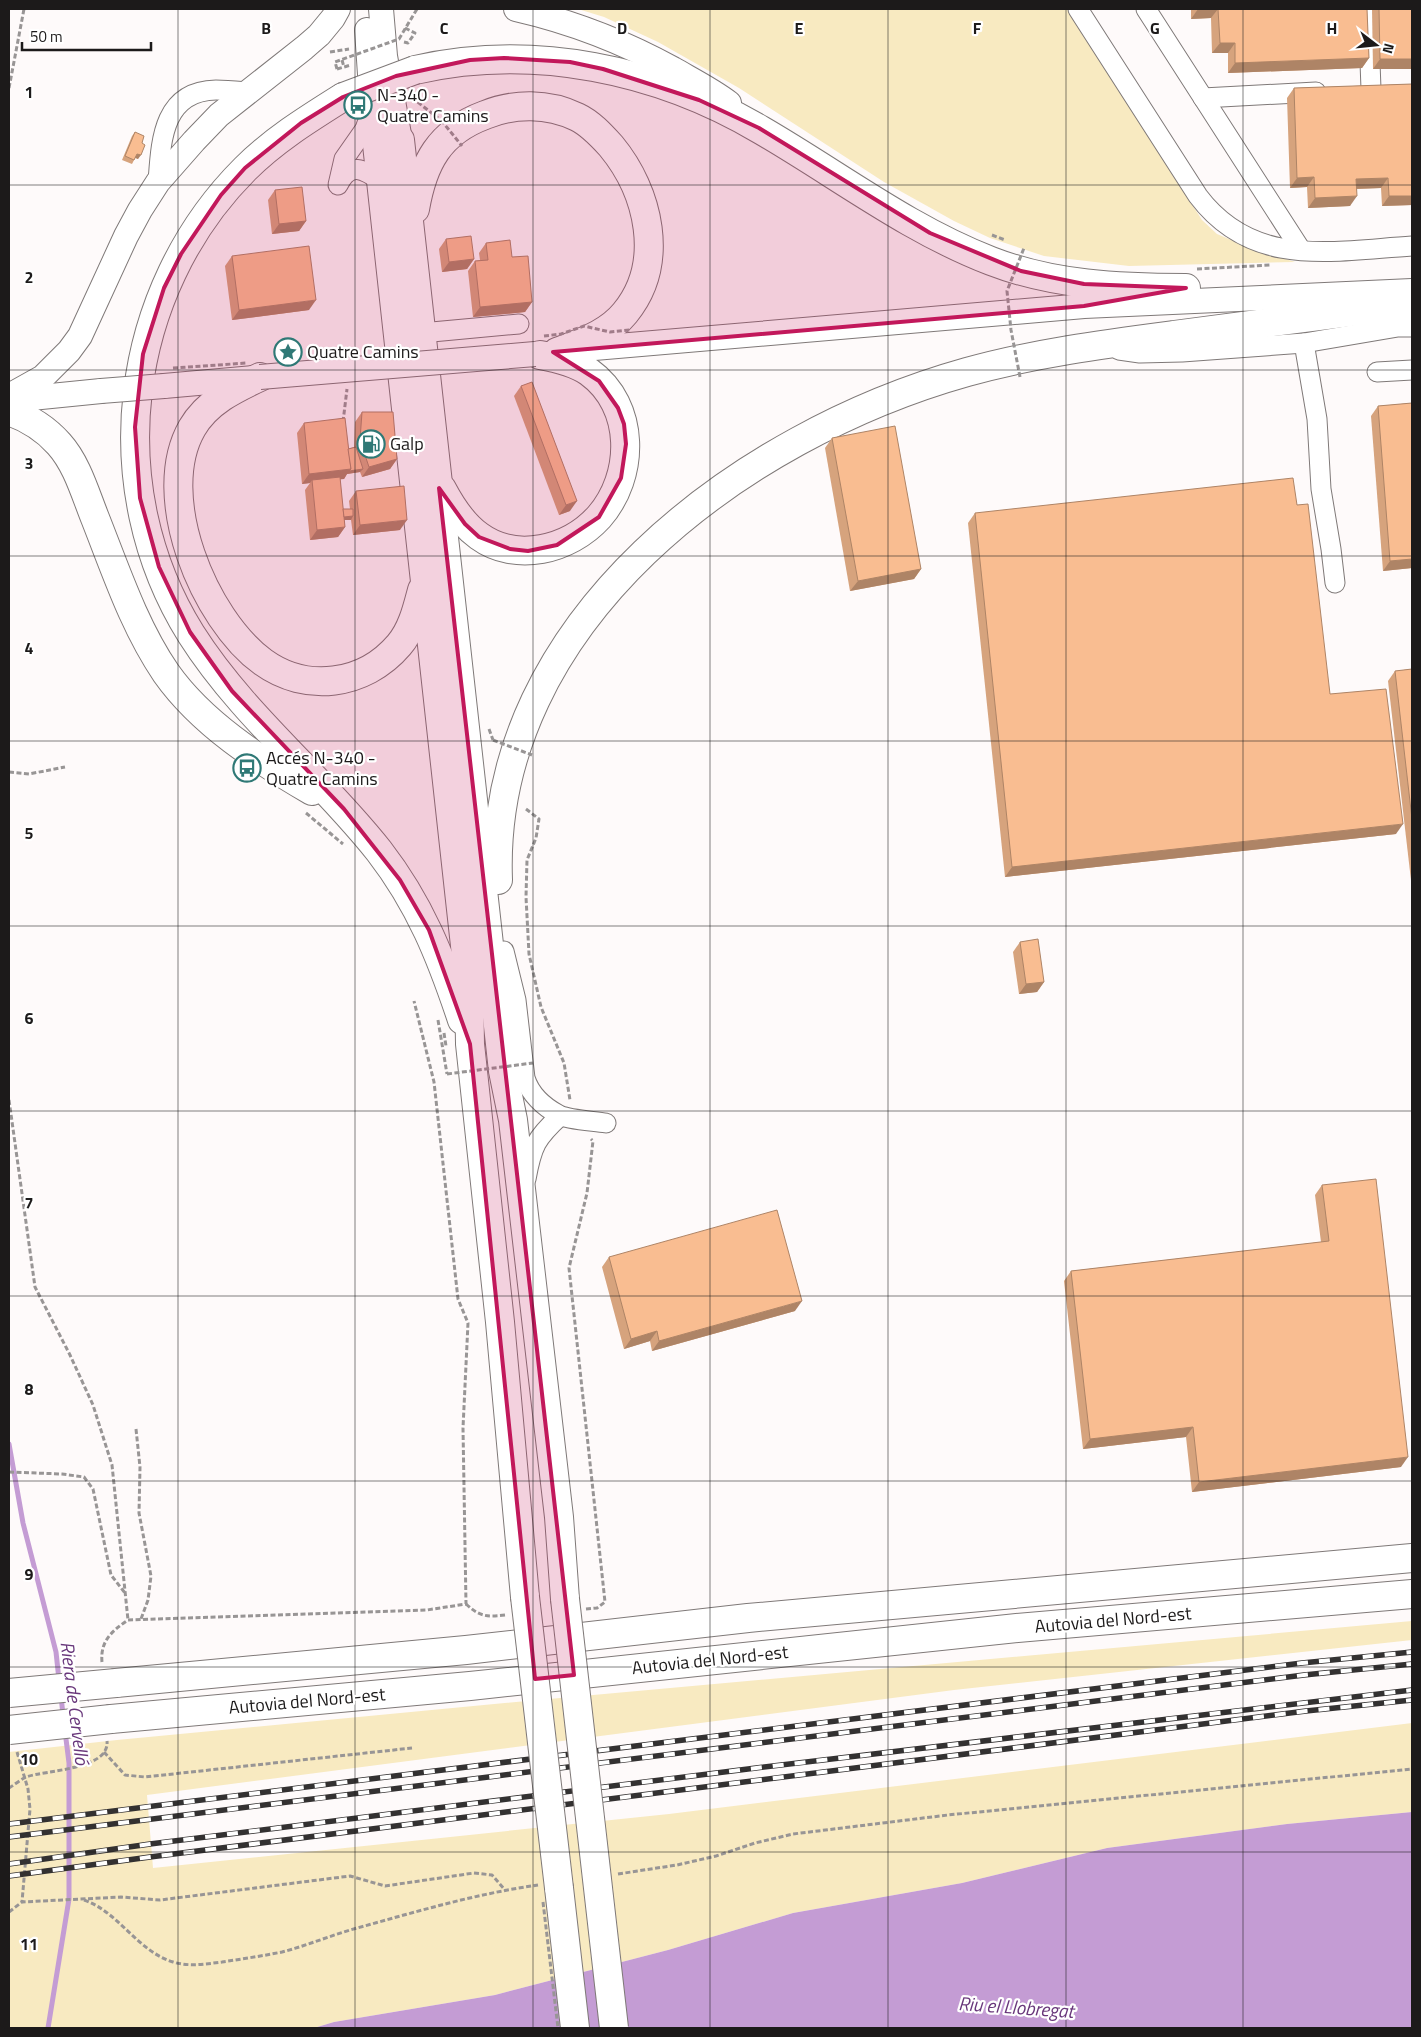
<svg xmlns="http://www.w3.org/2000/svg" width="1421" height="2037" font-family="'Titillium Web',sans-serif">
<style>
.green{fill:#f8eac1}
.water{fill:#c49cd4}
.lines{fill:none;stroke-linecap:round;stroke-linejoin:round}
.stream{stroke:#c49cd4;stroke-width:5}
.minor-casing{stroke:#7f7978;stroke-width:21}
.major-casing{stroke:#7f7978;stroke-width:26}
.highway-casing{stroke:#7f7978;stroke-width:30}
.path{stroke:#989595;stroke-width:3;stroke-dasharray:5 2.5;stroke-linecap:butt}
.minor{stroke:#fff;stroke-width:19}
.major{stroke:#fff;stroke-width:24}
.highway{stroke:#fff;stroke-width:28}
.rail-casing{stroke:#333131;stroke-width:5.5}
.rail{stroke:#fff;stroke-width:4;stroke-dasharray:11;stroke-linecap:butt}
.major-bridge-casing{stroke:#7f7978;stroke-width:26;stroke-linecap:butt}
.highway-bridge-casing{stroke:#7f7978;stroke-width:30;stroke-linecap:butt}
.path-bridge{stroke:#989595;stroke-width:3;stroke-dasharray:5 2.5;stroke-linecap:butt}
.major-bridge{stroke:#fff;stroke-width:24}
.highway-bridge{stroke:#fff;stroke-width:28}
.wall{fill:#d6a37d}
.shaded-wall{fill:#ae8466}
.building{fill:#f9bd91;stroke:#ae8466}
.marked{fill:#c2185b;fill-opacity:0.2;stroke:#c2185b;stroke-width:4;stroke-linejoin:round}
.grid{fill:none;stroke:#1c1a1a;stroke-width:1;stroke-opacity:0.55}
.labels{text-anchor:middle;stroke-width:4.5;stroke-linejoin:round;paint-order:stroke}
.poi-label{font-size:18px;fill:#1c1a1a;stroke:#fff;text-anchor:start}
.street-label{font-size:18px;fill:#1c1a1a;stroke:#fff}
.water-label{font-size:19px;font-style:italic;fill:#69377b;stroke:#fff}
.grid-label{font-size:16px;text-anchor:middle;font-weight:bold;fill:#1c1a1a;stroke:#fff;stroke-width:4.5;stroke-linejoin:round;paint-order:stroke}
</style>
<rect width="100%" height="100%" fill="#fefafa"/>
<g class="green">
<path d="M578,9H1067L1202,220L1217,234L1246,246L1295,262L1129,266L1044,256L990,238L954,221L884,182L739,88L658,42L604,17Z"/>
<path d="M1412,1621V1640L954,1690L147,1795L153,1868L669,1814L1412,1723V1812L1287,1824L1107,1848L962,1883L793,1913L668,1950L495,1995L334,2022L314,2028H9V1752L117,1740L516,1702Z"/>
</g>
<path class="water" d="M1412,1812V2028H314L334,2022L495,1995L668,1950L793,1913L962,1883L1107,1848L1287,1824Z"/>
<g class="lines">
<g class="stream">
<path d="M9,1444L23,1523L56,1652L59,1680"/>
<path d="M61,1696L63,1715"/>
<path d="M48,2028L69,1899V1763L65,1731"/>
</g>
<g class="minor-casing">
<g id="minor">
<path d="M1078,9L1198,196C1253,269 1332,251 1412,246"/>
<path d="M1146,9L1301,250"/>
<path d="M1368,9L1371,89"/>
<path d="M1203,98L1316,92"/>
<path d="M371,112L365,129L344,159L338,185C350,161 363,169 381,181"/>
<path d="M158,182C161,142 162,91 216,90C226,90 236,91 247,92"/>
<path d="M421,333L519,324"/>
<path d="M1119,350L1140,353L1182,352L1304,343"/>
<path d="M1377,372L1412,370"/>
<path d="M1335,583L1331,549L1321,489L1317,419L1304,343L1398,327H1412"/>
<path d="M504,951L516,1000L525,1078C530,1094 544,1107 559,1115C569,1120 594,1121 606,1123"/>
<path d="M526,1179C532,1146 536,1138 560,1116"/>
</g>
</g>
<g class="major-casing">
<g id="major">
<path d="M381,9L385,56L400,140"/>
<path d="M516,9C573,22 622,41 673,69C692,80 712,90 729,103"/>
<path d="M367,30L372,104"/>
<path d="M571,350L1084,306L1412,291"/>
<path d="M164,386L254,378"/>
<path d="M9,396L43,377L69,351L80,336L126,236L140,210L158,182L194,141L219,115L304,48L319,35L333,18L338,9"/>
<path d="M11,400L101,391"/>
</g>
</g>
<g class="highway-casing">
<g id="highway">
<path d="M415,70C533,43 658,69 761,130C837,174 908,229 991,261C1053,285 1119,288 1186,288"/>
<path d="M343,97C308,119 274,140 245,169C123,291 99,487 191,634C243,716 320,776 379,851C420,904 441,957 462,1020"/>
<path d="M373,108L469,982L470,1044L500,1322L525,1597"/>
<path d="M400,140L503,1071L513,1120L559,1517L565,1599"/>
<path d="M415,209C423,163 439,132 485,115C514,103 548,103 577,117C590,123 601,135 611,146C649,192 666,263 625,313C608,334 582,342 557,352"/>
<path d="M260,377C234,389 207,402 192,428C153,496 204,619 263,662C306,693 364,686 399,645C412,630 417,609 422,590"/>
<path d="M9,411C28,418 45,428 59,444C77,464 85,493 95,518C116,571 134,626 166,673C202,724 259,760 312,791"/>
<path d="M442,489C451,506 462,524 479,536C516,563 569,550 599,517C635,476 636,406 589,372C575,362 556,358 540,355"/>
<path d="M498,880C488,621 742,435 967,372C1035,353 1105,344 1174,335C1254,325 1333,314 1412,304"/>
<path d="M116,1683L466,1650L748,1618L1412,1558"/>
<path d="M111,1719L470,1686L1017,1628L1412,1594"/>
<path d="M559,1888L575,2028"/>
</g>
</g>
<g class="path">
<path d="M404,42L408,43L415,33L405,28"/>
<path d="M330,52L349,49"/>
<path d="M342,60L344,67"/>
<path d="M337,69L351,65"/>
<path d="M9,88L24,9"/>
<path d="M414,96L415,100L438,118"/>
<path d="M992,235L1005,240"/>
<path d="M1197,269L1271,265"/>
<path d="M343,422L347,389"/>
<path d="M489,729L493,740"/>
<path d="M9,772L29,774L65,767"/>
<path d="M526,809L539,819L536,838L527,860L526,897L529,954L541,1007L564,1063L570,1100"/>
<path d="M306,813L343,844"/>
<path d="M438,1020L447,1074"/>
<path d="M444,1033L446,1046"/>
<path d="M9,1100L35,1287L70,1355L93,1405L112,1465L128,1620"/>
<path d="M136,1429L140,1467L139,1513L151,1576L148,1600L141,1619"/>
<path d="M9,1472L62,1474L84,1477L93,1489L111,1575L125,1593"/>
<path d="M466,1604C480,1617 487,1617 505,1615"/>
<path d="M586,1609L597,1608L605,1602L569,1268L587,1193L593,1141L591,1139"/>
<path d="M102,1662C100,1641 112,1631 128,1620L427,1610L466,1604L463,1428L468,1323L458,1299L434,1082L414,1001"/>
<path d="M17,1752L28,1789L30,1809L22,1902"/>
<path d="M104,1752L125,1775L145,1777L412,1748"/>
<path d="M9,1788C14,1785 20,1780 26,1777C45,1770 110,1770 107,1741"/>
<path d="M618,1874L677,1865L716,1856L755,1843L793,1834L948,1815L1412,1769"/>
<path d="M84,1900C119,1912 137,1951 173,1962C189,1967 206,1964 222,1962C242,1959 262,1956 282,1952C305,1946 327,1937 350,1930C412,1913 474,1894 538,1885"/>
<path d="M9,1912L22,1902L121,1897L160,1900L350,1876L385,1886L474,1873L492,1875L505,1890"/>
</g>
<use href="#minor" class="minor"/>
<use href="#major" class="major"/>
<use href="#highway" class="highway"/>
<g class="rail-casing">
<g id="rail">
<path d="M9,1824L1302,1663L1412,1652"/>
<path d="M9,1837L1304,1675L1412,1664"/>
<path d="M9,1864L150,1844L748,1769L1412,1690"/>
<path d="M9,1876L150,1857L1306,1711L1412,1700"/>
</g>
</g>
<use href="#rail" class="rail"/>
<g class="major-bridge-casing">
<g id="major-bridge">
<path d="M260,377L535,354"/>
<path d="M101,391L164,386"/>
</g>
</g>
<g class="highway-bridge-casing">
<g id="highway-bridge">
<path d="M343,97L415,70"/>
<path d="M525,1597L559,1888"/>
<path d="M565,1599L614,2028"/>
<path d="M9,1693L116,1683"/>
<path d="M9,1730L111,1719"/>
</g>
</g>
<g class="path-bridge">
<path d="M337,69L335,62L399,39L417,9"/>
<path d="M441,120L462,146"/>
<path d="M544,336L561,334L584,326L610,332L630,330"/>
<path d="M173,368L247,363"/>
<path d="M1020,377L1011,330L1007,291L1024,248"/>
<path d="M493,740L532,755"/>
<path d="M447,1074L533,1063"/>
<path d="M543,1902L558,2028"/>
</g>
<use href="#major-bridge" class="major-bridge"/>
<use href="#highway-bridge" class="highway-bridge"/>
</g>
<g class="wall">
<path d="M1191,9H1367L1369,58L1362,68L1228,73V53H1212L1211,18L1191,19Z"/>
<path d="M1372,9H1412V69H1373Z"/>
<path d="M1412,84V205L1382,206L1381,188L1357,189L1350,206L1308,208L1307,187L1290,188L1287,98L1294,88Z"/>
<path d="M135,132L142,143L138,159L135,158L132,164L122,160L132,136Z"/>
<path d="M275,190L306,221L299,231L272,234L268,200Z"/>
<path d="M446,239L474,259L467,269L442,272L439,249Z"/>
<path d="M486,243L512,257L532,302L525,312L473,317L468,271L475,261L480,260L479,253Z"/>
<path d="M232,256L309,310L232,320L225,266Z"/>
<path d="M521,386L570,511L559,515L514,396Z"/>
<path d="M1412,403V568L1383,571L1371,416L1378,406Z"/>
<path d="M362,412L397,459L390,469L362,477L360,472L347,474L344,479H340L343,509H350L349,501L356,491L400,530L353,535L351,520H344L345,527L338,537L310,540L305,490L310,483L302,484L297,433L304,423L348,449L354,447L355,422Z"/>
<path d="M832,438L921,569L914,579L850,591L825,448Z"/>
<path d="M975,513L1330,694L1396,834L1005,877L968,523Z"/>
<path d="M1412,669V889L1388,681L1395,671Z"/>
<path d="M1020,942L1044,982L1037,992L1019,994L1013,952Z"/>
<path d="M1322,1185L1401,1467L1192,1492L1186,1437L1083,1449L1064,1281L1071,1271L1321,1242L1315,1195Z"/>
<path d="M609,1257L795,1311L652,1351L650,1341L624,1349L602,1267Z"/>
</g>
<g class="shaded-wall">
<path d="M1198,9H1218L1211,18L1191,19Z"/>
<path d="M1220,43H1235L1228,53H1212Z"/>
<path d="M1369,58L1362,68L1228,73L1235,63Z"/>
<path d="M1380,59H1412V69H1373Z"/>
<path d="M137,154L141,155L138,159L134,157Z"/>
<path d="M1314,177L1307,187L1290,188L1297,178Z"/>
<path d="M1388,178L1381,188L1349,189L1356,179Z"/>
<path d="M1357,196L1350,206L1308,208L1315,198Z"/>
<path d="M1389,196H1412V205L1382,206Z"/>
<path d="M306,221L299,231L272,234L279,224Z"/>
<path d="M474,259L467,269L442,272L449,262Z"/>
<path d="M316,300L309,310L232,320L239,310Z"/>
<path d="M532,302L525,312L473,317L480,307Z"/>
<path d="M397,459L390,469L362,477L369,467Z"/>
<path d="M351,469H363L360,472L347,474L344,479L312,482V480L310,483L302,484L309,474Z"/>
<path d="M577,501L570,511L559,515L566,505Z"/>
<path d="M353,516L351,520H336L338,517Z"/>
<path d="M407,520L400,530L353,535L360,525Z"/>
<path d="M345,527L338,537L310,540L317,530Z"/>
<path d="M1412,559V568L1383,571L1390,561Z"/>
<path d="M921,569L914,579L850,591L858,581Z"/>
<path d="M1403,824L1396,834L1005,877L1012,867Z"/>
<path d="M1044,982L1037,992L1019,994L1026,984Z"/>
<path d="M802,1301L795,1311L652,1351L659,1341Z"/>
<path d="M657,1331L650,1341L624,1349L631,1339Z"/>
<path d="M1193,1427L1186,1437L1083,1449L1090,1439Z"/>
<path d="M1408,1457L1401,1467L1192,1492L1199,1482Z"/>
</g>
<g class="building">
<path d="M1218,9H1367L1369,58L1235,63V43H1220Z"/>
<path d="M1379,9H1412V59H1380Z"/>
<path d="M1412,84V196H1389L1388,178L1356,179L1357,196L1315,198L1314,177L1297,178L1294,88Z"/>
<path d="M135,132L144,136L142,143L145,145L141,155L137,154L134,160L125,156Z"/>
<path d="M302,187L306,221L279,224L275,190Z"/>
<path d="M471,236L474,259L449,262L446,239Z"/>
<path d="M510,240L512,257L528,256L532,302L480,307L475,261L488,260L486,243Z"/>
<path d="M309,246L316,300L239,310L232,256Z"/>
<path d="M532,382L577,501L566,505L521,386Z"/>
<path d="M1412,403V559L1390,561L1378,406Z"/>
<path d="M362,412H393L397,459L369,467L360,440Z"/>
<path d="M345,418L351,469L309,474L304,423Z"/>
<path d="M895,426L921,569L858,581L832,438Z"/>
<path d="M356,447L363,469L349,471L351,469L348,449Z"/>
<path d="M340,477L345,527L317,530L312,480Z"/>
<path d="M1293,478L1297,505L1308,504L1330,694L1386,689L1403,824L1012,867L975,513Z"/>
<path d="M404,486L407,520L360,525L356,491Z"/>
<path d="M343,509H353V516L344,517Z"/>
<path d="M1412,669V819L1395,671Z"/>
<path d="M1038,939L1044,982L1026,984L1020,942Z"/>
<path d="M1376,1179L1408,1457L1199,1482L1193,1427L1090,1439L1071,1271L1329,1241L1322,1185Z"/>
<path d="M777,1210L802,1301L659,1341L657,1331L631,1339L609,1257Z"/>
</g>
<path class="marked" d="M504,58L570,62L603,69L699,100L759,128L930,233L1021,271L1084,284L1186,288L1084,306L553,352L599,381L618,408L624,424L626,444L621,478L599,517L557,545L528,551L510,549L479,537L465,524L439,488L574,1675L535,1679L470,1044L429,930L400,880L344,809L232,691L190,632L159,567L140,498L135,427L143,354L164,288L181,254L221,195L245,168L301,123L343,97L396,76L470,60Z"/>
<path class="grid" d="M178,9V2028M355,9V2028M533,9V2028M710,9V2028M888,9V2028M1066,9V2028M1243,9V2028M9,185H1412M9,370H1412M9,556H1412M9,741H1412M9,926H1412M9,1111H1412M9,1296H1412M9,1481H1412M9,1667H1412M9,1852H1412"/>
<defs>
<g id="bus-ring" transform="scale(1.4375)"><circle r="9.5" fill="#fff" stroke="#2f7976" stroke-width="1.5"/><path d="M-5-6H5V4H4V6H2V4H-2V6H-4V4H-5ZM-3.5-4V0h7V-4ZM-3.5 1.2v1.5H-2V1.2ZM2 1.2v1.5H3.5V1.2Z" fill="#2f7976"/></g>
<g id="sight-ring" transform="scale(1.4375)"><circle r="9.5" fill="#fff" stroke="#2f7976" stroke-width="1.5"/><path d="M0-6L1.8-2.2L6-1.7L2.9 1.2L3.7 5.4L0 3.3L-3.7 5.4L-2.9 1.2L-6-1.7L-1.8-2.2Z" fill="#2f7976"/></g>
<g id="fuel-ring" transform="scale(1.4375)"><circle r="9.5" fill="#fff" stroke="#2f7976" stroke-width="1.5"/><path d="M-5.5-6h7V0h2V4h1.3V-2.5L3-4.5l.8-.8L6-3V5H2.5V1h-1V6h-7ZM-4.2-4.7v3.2H.2V-4.7Z" fill="#2f7976"/></g>
</defs>
<g fill-rule="evenodd">
<use href="#bus-ring" x="358" y="105"/>
<use href="#sight-ring" x="288" y="352"/>
<use href="#fuel-ring" x="371" y="444"/>
<use href="#bus-ring" x="247" y="768"/>
</g>
<g class="labels">
<g class="poi-label">
<text x="377" y="101">N-340 -<tspan x="377" dy="21">Quatre Camins</tspan></text>
<text x="307" y="358">Quatre Camins</text>
<text x="390" y="450">Galp</text>
<text x="266" y="764">Accés N-340 -<tspan x="266" dy="21">Quatre Camins</tspan></text>
</g>
<g class="street-label">
<text transform="translate(1113 1620) rotate(-5)" y="6">Autovia del Nord-est</text>
<text transform="translate(710 1660) rotate(-6)" y="6">Autovia del Nord-est</text>
<text transform="translate(307 1701) rotate(-5)" y="6">Autovia del Nord-est</text>
</g>
<g class="water-label">
<text transform="translate(75 1703) rotate(83)" y="7">Riera de Cervelló</text>
<text transform="translate(1016 2007) rotate(4)" y="7">Riu el Llobregat</text>
</g>
</g>
<g class="grid-label">
<text x="266" y="34">B</text>
<text x="444" y="34">C</text>
<text x="622" y="34">D</text>
<text x="799" y="34">E</text>
<text x="977" y="34">F</text>
<text x="1155" y="34">G</text>
<text x="1332" y="34">H</text>
<text x="29" y="98">1</text>
<text x="29" y="283">2</text>
<text x="29" y="469">3</text>
<text x="29" y="654">4</text>
<text x="29" y="839">5</text>
<text x="29" y="1024">6</text>
<text x="29" y="1209">7</text>
<text x="29" y="1395">8</text>
<text x="29" y="1580">9</text>
<text x="29" y="1765">10</text>
<text x="29" y="1950">11</text>
</g>
<rect width="1421" height="2037" fill="none" stroke="#1c1a1a" stroke-width="20"/>
<g transform="translate(1376 45) rotate(106)" stroke="#ffffff" stroke-width="4" paint-order="stroke">
<path d="M0-4L9 19L0 12L-9 19Z" fill="#1c1a1a"/>
<text y="-8" font-size="14" font-weight="bold" text-anchor="middle" fill="#1c1a1a">N</text>
</g>
<path d="M22 42v8h129v-8" fill="none" stroke="#1c1a1a" stroke-width="2.5"/>
<text x="30" y="42" font-size="15" fill="#1c1a1a" stroke="#ffffff" stroke-width="4" paint-order="stroke">50 m</text>
</svg>
